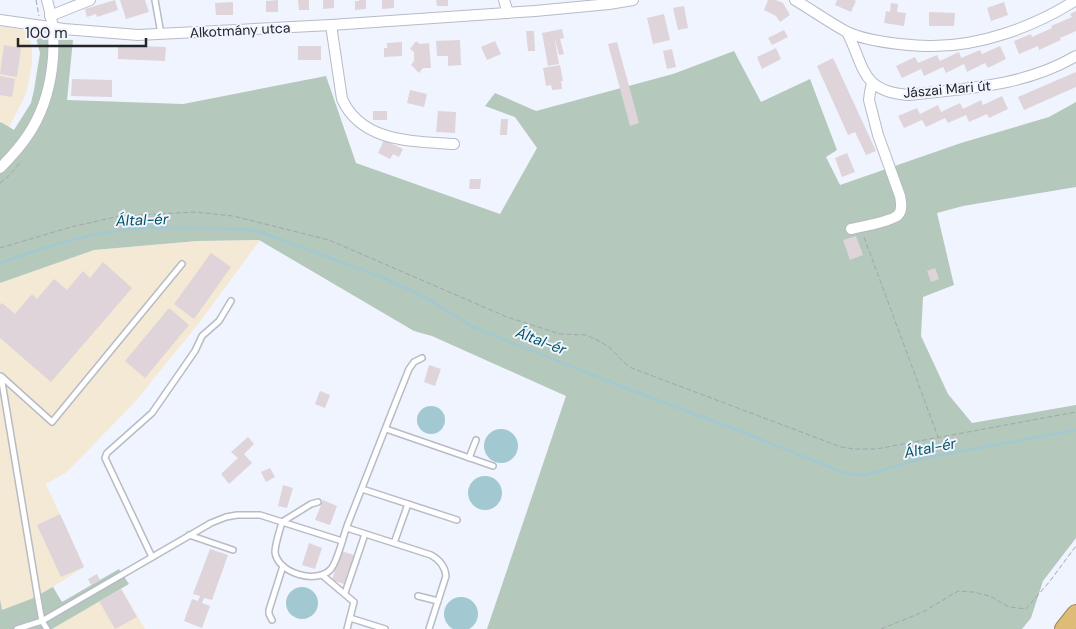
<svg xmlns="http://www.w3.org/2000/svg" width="1076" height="629" font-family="'DM Sans',sans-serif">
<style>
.industrial{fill:#f4e9d4}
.green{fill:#b4c8bb}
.water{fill:#a2c8d1}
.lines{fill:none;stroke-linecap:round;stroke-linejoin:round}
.stream{stroke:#a2c8d1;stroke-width:2.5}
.building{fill:#ded4da}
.lane-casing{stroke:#b7bbc5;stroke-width:8}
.street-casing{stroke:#b7bbc5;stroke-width:12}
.highway-casing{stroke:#9d875b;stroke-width:20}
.path{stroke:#a3a6ae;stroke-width:1;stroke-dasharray:5 2.5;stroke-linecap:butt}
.lane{stroke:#fff;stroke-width:5}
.street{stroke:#fff;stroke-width:10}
.highway{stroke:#debc76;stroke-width:18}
.labels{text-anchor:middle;stroke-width:4;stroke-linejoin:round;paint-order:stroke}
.street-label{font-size:14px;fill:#242529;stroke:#f0f4fe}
.water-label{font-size:15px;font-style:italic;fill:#005361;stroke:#f0f4fe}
</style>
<rect width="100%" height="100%" fill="#f0f4fe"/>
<g class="industrial">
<path d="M0,26L25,30L30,40L32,50V64L27,90L23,100L9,127L0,121Z"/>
<path d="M260,240L199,323L134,403L67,472L46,484L84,567L53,587L31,599L2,610L0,599V283L94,250L197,241Z"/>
<path d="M121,588L145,629H52Z"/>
</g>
<g class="green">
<path d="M36,38L73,40L67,100L183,104L326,76L356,163L500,214L537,148L515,117L485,106L495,93L536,111L673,74L734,51L761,102L810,79L837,150L826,157L840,185L961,143L1049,117L1076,102V187L963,206L937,213L954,285L923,297L921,336L948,394L972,423L1076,405V538L1043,581L1031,618L1022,629H487L566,396L432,336L414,331L259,240L197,241L94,250L0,283V123L1,122L14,130L31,103L34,90L40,53Z"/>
<path d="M119,569L129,584L52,629H0V599L2,610L31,599L53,587L62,602Z"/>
</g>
<g class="water">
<circle cx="431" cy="420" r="14"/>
<circle cx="501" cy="446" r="17"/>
<circle cx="485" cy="493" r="17"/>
<circle cx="302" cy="603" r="16"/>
<circle cx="461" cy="614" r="17"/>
</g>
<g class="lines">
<path class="stream" d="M0,263C47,246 94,231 144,228C159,227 174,228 190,228C214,228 234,227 258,231L384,278L428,299L473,327L618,385L750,435L842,472L854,475H865L925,458L1076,430"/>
</g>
<g class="building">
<path d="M115,0L118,10L97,17L96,14L87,17L85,9Z"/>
<path d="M120,0H145L149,12L126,19Z"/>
<path d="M278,0V12H266V1Z"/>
<path d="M298,0H309V10H299Z"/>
<path d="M323,0H334V8L323,9Z"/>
<path d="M359,0H366V9L355,10V1H359Z"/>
<path d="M382,0H394V8L382,9Z"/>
<path d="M436,0H448V6H437Z"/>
<path d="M768,0H776L783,3L790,15L780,22L776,16L764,10Z"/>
<path d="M837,0H854L856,1L851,12L835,5Z"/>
<path d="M233,2V15H216L215,3Z"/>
<path d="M1004,2L1008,15L991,21L987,8Z"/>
<path d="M891,3L898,4L897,12L906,13L904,26L884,23L886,11L890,12Z"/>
<path d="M684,6L688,28L678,30L673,8Z"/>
<path d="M1076,11V31L1060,38L1061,40L1039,50L1038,46L1019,54L1014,41L1031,34L1032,37L1052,28L1051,26L1072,17L1070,14Z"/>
<path d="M929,12L955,13L954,26H929Z"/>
<path d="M664,14L670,40L653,44L647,18Z"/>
<path d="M562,29L564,38L560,39L564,54L559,55L554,36L559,64L548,66L542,33Z"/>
<path d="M784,30L788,37L772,45L768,38Z"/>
<path d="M526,31H534L535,51H528Z"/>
<path d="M460,40L461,65L448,66V56H437L436,41Z"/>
<path d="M416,41L420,44L429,43L431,68H423L419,73L411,65L414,61V52L410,49Z"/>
<path d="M495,41L501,54L487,60L481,47Z"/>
<path d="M402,42V56L384,57V48H387V43Z"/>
<path d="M617,42L639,123L630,126L608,44Z"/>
<path d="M4,45L21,48L17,77L0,74Z"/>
<path d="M118,45L166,47L165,61L118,59Z"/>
<rect x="298" y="46" width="23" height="14"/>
<path d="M1000,46L1006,59L988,68L985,63L967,72L964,64L946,73L943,67L924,76L921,69L902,78L896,66L915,57L918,63L937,55L940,61L959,52L961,58L980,50L982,54Z"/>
<path d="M776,48L781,59L762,69L757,57Z"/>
<path d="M672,49L676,67L667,69L663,51Z"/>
<path d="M833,58L876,151L866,155L855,132L848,135L817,66Z"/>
<path d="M560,65L563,81H561L562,89L552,90L551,85L546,86L543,68Z"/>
<path d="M1076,72V87L1024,110L1018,97Z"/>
<path d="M0,76L15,79L12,97L0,95Z"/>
<path d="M72,79L112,80V97L71,96Z"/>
<path d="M410,90L427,94L424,107L407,103Z"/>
<path d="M1002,96L1008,109L989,118L987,114L969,122L966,115L948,123L945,118L926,127L922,120L904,128L898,116L917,108L920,114L938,105L941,112L960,103L963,109L981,100L983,105Z"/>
<rect x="373" y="111" width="14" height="9"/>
<path d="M438,111L456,112L455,133L436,132Z"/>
<path d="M501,119H508L507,135H500Z"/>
<path d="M384,140L403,149L399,157L393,154L390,159L378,153Z"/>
<path d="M847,153L855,172L842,177L835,158Z"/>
<path d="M470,179H481L480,189H469Z"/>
<path d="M856,236L863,255L850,260L843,240Z"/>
<path d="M211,253L231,267L194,319L174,304Z"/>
<path d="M103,262L132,288L51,382L0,338V305L2,303L15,314L32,294L37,299L54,279L67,290L83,271L90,278Z"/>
<path d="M935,268L939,279L931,282L927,271Z"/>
<path d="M169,308L189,325L145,378L125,361Z"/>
<path d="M429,365L441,369L435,386L424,382Z"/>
<path d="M320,391L330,395L325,408L315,404Z"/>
<path d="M248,437L254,444L244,454L252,463L229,484L221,474L238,458L231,452Z"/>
<path d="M270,468L275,477L266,482L261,472Z"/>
<path d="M283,485L293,488L287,508L278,506Z"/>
<path d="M323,500L337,506L330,525L315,520Z"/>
<path d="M60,514L84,567L61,577L37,525Z"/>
<path d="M309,543L322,548L315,569L302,565Z"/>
<path d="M210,549L228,555L212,600L204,598L202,603L210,606L202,628L184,621L192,599L198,601L200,596L193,594Z"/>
<path d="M341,551L354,555L344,584L332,580Z"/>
<path d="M97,574L100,580L91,585L88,579Z"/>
<path d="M121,589L137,617L115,629L99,601Z"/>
</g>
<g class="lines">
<g class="lane-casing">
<g id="lane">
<path d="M155,0L161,34"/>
<path d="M386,429L493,466"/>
<path d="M469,458L476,440"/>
<path d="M362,489L457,520"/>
<path d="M318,502L311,504L282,522C280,530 275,544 275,552C277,573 317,585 331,569C338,560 343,537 347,526C368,473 388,421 409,369L414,362L422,358"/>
<path d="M347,528L431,555C440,560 445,566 446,576L429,629"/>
<path d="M189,535L233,550"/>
<path d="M394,543L408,504"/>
<path d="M152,557L105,458L107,453L152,413L195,351L202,336L219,321L231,301"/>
<path d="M322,575L354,602L347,629"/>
<path d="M345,593L365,534"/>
<path d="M418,596L438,601"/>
<path d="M350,618L385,629"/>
<path d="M272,620L269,614V610L283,566"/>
<path d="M17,629L42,621L211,523L226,517L237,515H260L342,541"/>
<path d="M47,629L42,621L39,605L1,376L52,422L182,264"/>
</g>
</g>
<g class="street-casing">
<g id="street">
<path d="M504,0L508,13"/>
<path d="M795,0C812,10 830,23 847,32C862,39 882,42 899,44C909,45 919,46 929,46C979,47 1034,27 1076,0"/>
<path d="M50,16L90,0"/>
<path d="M0,20L64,29L138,35L331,25L535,11L609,4L633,0"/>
<path d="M331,25L342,99C362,143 413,141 454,144"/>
<path d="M847,32C865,67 860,91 908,95C966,88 1023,87 1076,56"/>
<path d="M0,168C10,158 20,147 28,135C53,98 60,43 47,0"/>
<path d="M851,229C860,227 893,221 898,215C903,210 901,202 900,196L878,135L869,100L870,92L872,84"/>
</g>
</g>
<g class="highway-casing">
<path id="highway" d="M1064,629L1076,614"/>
</g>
<g class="path">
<path d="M36,0L39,16"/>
<path d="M0,183L11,174L21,161"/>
<path d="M864,237L938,437"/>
<path d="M0,248L71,227L120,216L195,212L233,216L329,240L507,317L560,334L586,335L599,341L609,347L629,367L841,447L854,449H876L1076,412"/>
<path d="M881,629L923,612L958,591L973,592L990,596L1009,607L1026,609L1050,581L1076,546"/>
</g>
<use href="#lane" class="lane"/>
<use href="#street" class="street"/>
<use href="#highway" class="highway"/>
</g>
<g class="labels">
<g class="street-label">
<text transform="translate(240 30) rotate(-3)" y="5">Alkotmány utca</text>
<text transform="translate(947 89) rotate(-5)" y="5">Jászai Mari út</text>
</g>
<g class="water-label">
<text transform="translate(142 220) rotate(-2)" y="5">Által-ér</text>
<text transform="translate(541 341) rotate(21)" y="5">Által-ér</text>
<text transform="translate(930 448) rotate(-11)" y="5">Által-ér</text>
</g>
</g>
<path d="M18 38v8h128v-8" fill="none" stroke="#242529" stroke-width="2.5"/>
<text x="25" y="38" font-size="15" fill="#242529" stroke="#f0f4fe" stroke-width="4" paint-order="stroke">100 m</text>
</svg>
